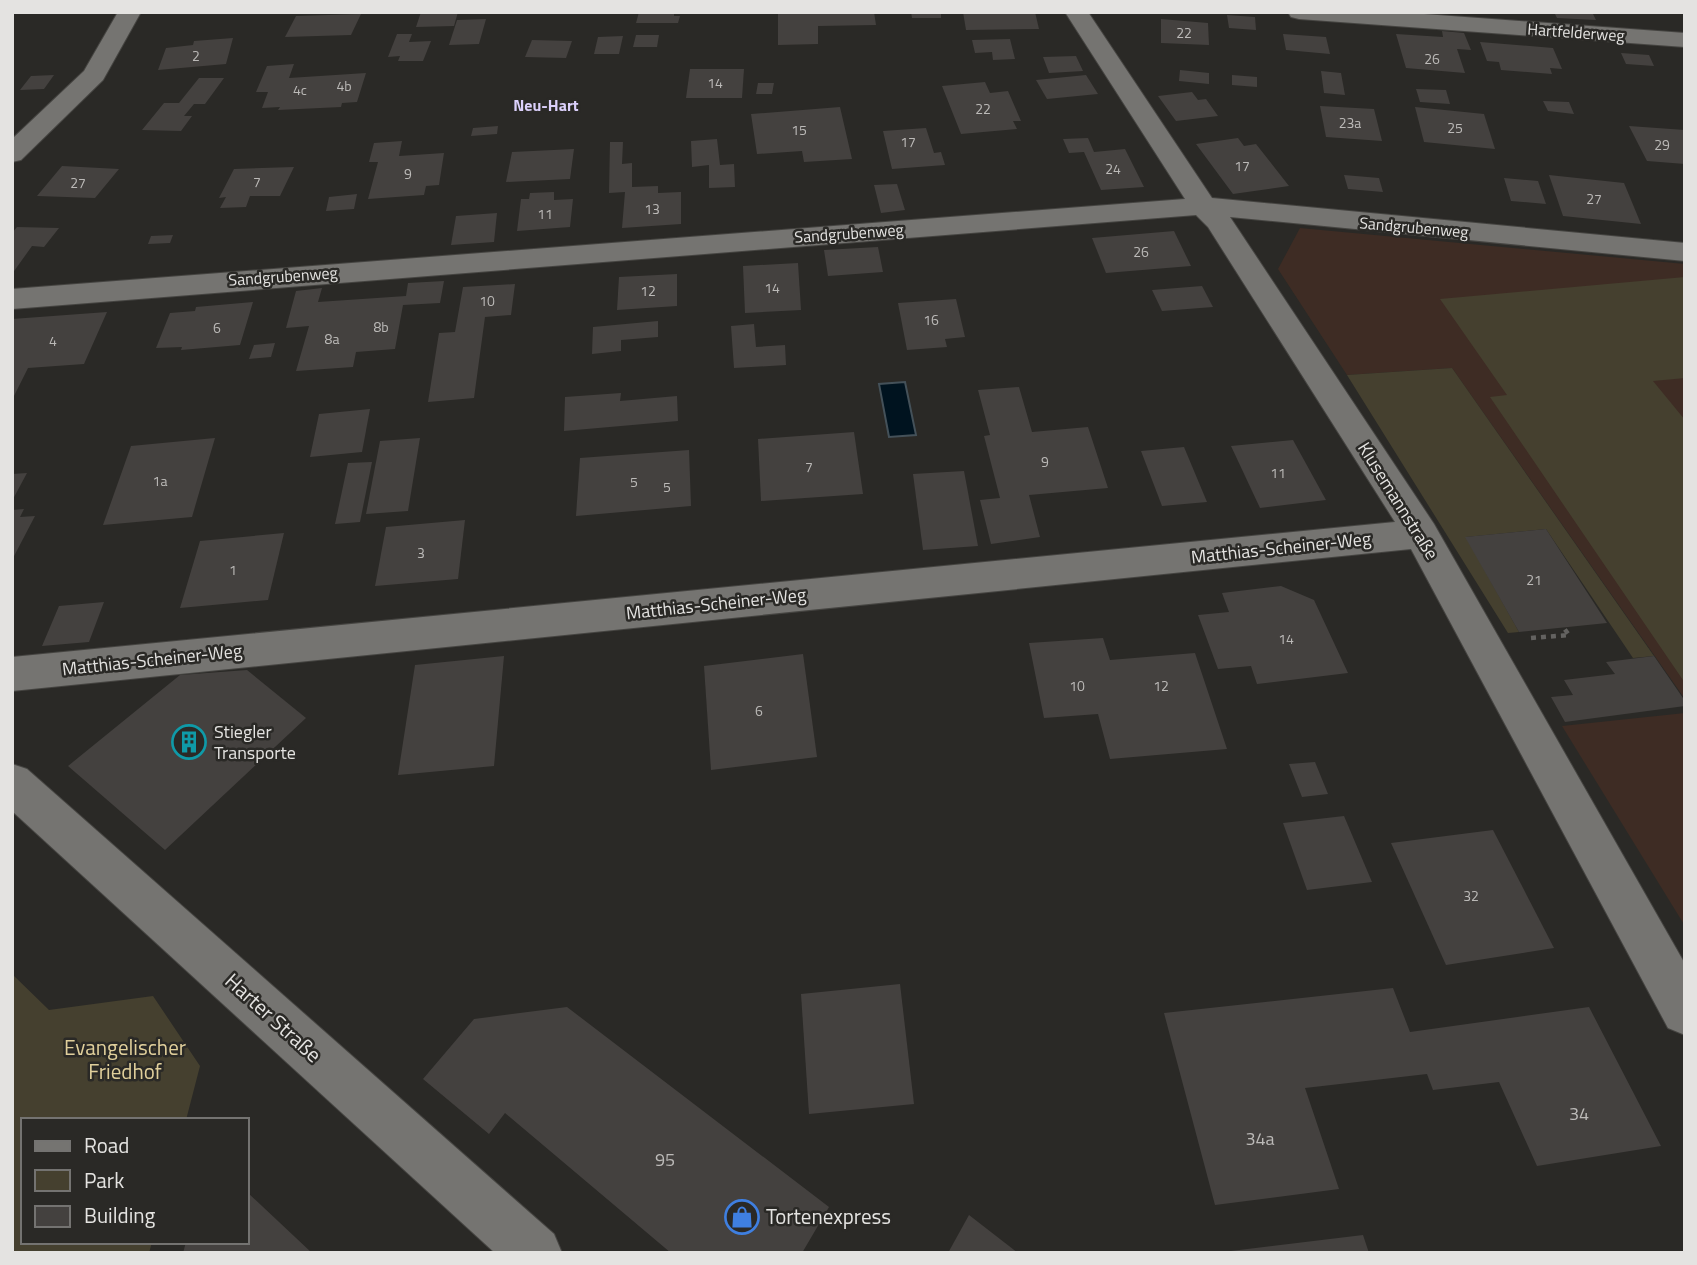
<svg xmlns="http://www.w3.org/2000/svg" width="1697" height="1265" font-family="'Titillium Web',sans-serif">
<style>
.education{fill:#3e2c24}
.green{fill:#45402f}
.water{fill:#00131f;stroke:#445159;stroke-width:2}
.building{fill:#44413f}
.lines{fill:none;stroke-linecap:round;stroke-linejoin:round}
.street-casing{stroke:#454441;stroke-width:2}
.secondary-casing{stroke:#454441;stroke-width:2}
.path{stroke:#636260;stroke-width:4.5;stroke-dasharray:5 5;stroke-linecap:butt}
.street{fill:#757471;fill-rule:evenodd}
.secondary{fill:#757471;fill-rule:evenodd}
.labels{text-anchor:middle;stroke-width:5;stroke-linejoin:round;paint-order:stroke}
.number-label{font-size:14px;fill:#bcbab8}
.far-street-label{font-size:16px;fill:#e4e3e1;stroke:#2a2926}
.far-neighbourhood-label{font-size:16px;font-weight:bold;fill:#dbd0fb;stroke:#2a2926}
.street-label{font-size:18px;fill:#e4e3e1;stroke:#2a2926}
.poi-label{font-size:18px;fill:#e4e3e1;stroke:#2a2926;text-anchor:start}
.near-number-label{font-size:18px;fill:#bcbab8}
.near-street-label{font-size:21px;fill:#e4e3e1;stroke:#2a2926}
.near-park-label{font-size:21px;fill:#e0cf9b;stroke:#2a2926}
.near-poi-label{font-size:21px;fill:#e4e3e1;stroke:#2a2926;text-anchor:start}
</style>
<rect width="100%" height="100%" fill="#2a2926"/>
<g class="education">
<path d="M1300,228L1685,264V699L1452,368L1347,375L1278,269Z"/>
<path d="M1685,713V926L1562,726Z"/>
</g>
<g class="green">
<path d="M1685,277V378L1653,381L1685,420V683L1490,397L1507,395L1440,299Z"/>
<path d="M1452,368L1654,656L1633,658L1546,529L1466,537L1519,632L1508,633L1347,375Z"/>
<path d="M12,974L49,1010L153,996L200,1066L186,1120H23V1242H152L149,1253H12Z"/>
</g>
<path class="water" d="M905,382L916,435L889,437L879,384Z"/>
<g class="building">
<path d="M421,12H458L454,26L416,27Z"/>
<path d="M639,12H674V16H680L678,23H636Z"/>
<path d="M778,12H874L876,25L818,26V44L778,45Z"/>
<path d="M911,12H941V18H912Z"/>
<path d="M963,12H1035L1039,29L966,30Z"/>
<path d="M1554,12H1592L1596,20L1557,18Z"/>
<path d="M361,14L351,35L285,37L296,16Z"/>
<path d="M1227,15L1255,17L1256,30L1229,28Z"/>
<path d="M486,19L479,44L449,45L457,20Z"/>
<path d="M1161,19L1208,23L1209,45L1161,43Z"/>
<path d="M1442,31L1464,33L1471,50L1457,49L1465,73L1406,68L1396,34L1443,37Z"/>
<path d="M397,34H412L409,42L431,41L423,61H398L400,56L388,57Z"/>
<path d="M1283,34L1326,37L1330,54L1286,50Z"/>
<path d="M636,35H659L657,47H633Z"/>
<path d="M623,36L619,54H594L598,37Z"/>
<path d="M233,38L226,64L158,70L166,48L193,45L194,41Z"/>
<path d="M1010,39L1015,59L993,60L992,52L975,53L972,40Z"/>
<path d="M532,40L572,41L566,58L525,57Z"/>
<path d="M1480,42L1553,48L1562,69L1550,68L1552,74L1501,70L1499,62L1487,61Z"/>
<path d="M1621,53L1649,55L1654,66L1626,64Z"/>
<path d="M1076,56L1083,71L1049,73L1043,57Z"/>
<path d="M294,64L289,78L366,73L357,102L342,103L341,107L278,110L280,107L262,108L268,92H256L267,66Z"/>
<path d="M690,69H744L742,98H686Z"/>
<path d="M1180,70L1209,73V84L1179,81Z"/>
<path d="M1321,71L1341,73L1345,95L1324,93Z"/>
<path d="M54,75L44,89L20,90L31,76Z"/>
<path d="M1086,75L1098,94L1047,99L1036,80Z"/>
<path d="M1232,75L1257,77V87L1232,85Z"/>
<path d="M199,78H224L205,104H194L184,116H192L181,131L142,130L164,103H179Z"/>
<path d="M985,82L990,93L1008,91L1021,121H1013L1017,129L961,134L942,86Z"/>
<path d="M758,83H774L772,94H756Z"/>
<path d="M1416,89L1446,90L1450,104L1420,102Z"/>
<path d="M1192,92L1198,100L1206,99L1218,116L1176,121L1158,96Z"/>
<path d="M1543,101L1569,102L1574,114L1548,111Z"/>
<path d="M1320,106L1374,109L1382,141L1326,137Z"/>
<path d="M840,107L852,159L804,162L802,151L757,154L751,114Z"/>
<path d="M1415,107L1484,114L1495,149L1424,142Z"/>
<path d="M498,126L497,134L471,136L473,128Z"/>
<path d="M1629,126L1685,130V164L1647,161Z"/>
<path d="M926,128L934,153L941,152L945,165L892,169L883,131Z"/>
<path d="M1088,138L1094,152L1125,149L1144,187L1101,190L1084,152L1069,153L1063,139Z"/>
<path d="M1238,138L1244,146L1256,144L1289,186L1233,194L1196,144Z"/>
<path d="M717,139L720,165L734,164L735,187L709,188V165L692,167L691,141Z"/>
<path d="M402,141L399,156L444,153L439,185L426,186L424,195L368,199L378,162H369L374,143Z"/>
<path d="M610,142H623L622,164L632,163V187L658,186V193L681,192V224L622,228L625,192L609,193Z"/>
<path d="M574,149L570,179L506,182L512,152Z"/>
<path d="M62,166L119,169L95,198L37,196Z"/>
<path d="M294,167L280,196H250L246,207L220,208L226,197L219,198L234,169Z"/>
<path d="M1344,175L1379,178L1383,192L1348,189Z"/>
<path d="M1549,175L1624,183L1641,224L1563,216Z"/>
<path d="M1504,178L1538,181L1546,204L1511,201Z"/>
<path d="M897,184L905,210L881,213L874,185Z"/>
<path d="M554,192V200L573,199L570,227L517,231L521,199H529L530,193Z"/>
<path d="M357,194L354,209L326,211L329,197Z"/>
<path d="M497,213L494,242L451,245L456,216Z"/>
<path d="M17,227L59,228L44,247L32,246L12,274V233Z"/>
<path d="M1174,231L1191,266L1106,273L1092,238Z"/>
<path d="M173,235L170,243L148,244L151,236Z"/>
<path d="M878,247L883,272L828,276L824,250Z"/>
<path d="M798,263L801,310L745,313L743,266Z"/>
<path d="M677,274V306L617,310L619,277Z"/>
<path d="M444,281L440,303L403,305L395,349L356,352L353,367L296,371L309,326L286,328L296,291L322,288L318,302L406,296L408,283Z"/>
<path d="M515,284L511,315L485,317L474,398L428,402L439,333L455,332L463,287Z"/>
<path d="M1202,286L1213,307L1162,311L1152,290Z"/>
<path d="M956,299L965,337L945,339L947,347L907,350L898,303Z"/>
<path d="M253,302L240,345L181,350L182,347L156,348L170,313L195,311L196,307Z"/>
<path d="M107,312L84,364L28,368L12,400V319Z"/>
<path d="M658,321V337L621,340V351L592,354L593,327Z"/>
<path d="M754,324L756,347L785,345L786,365L734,368L731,326Z"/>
<path d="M275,343L271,357L249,359L254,345Z"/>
<path d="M1019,387L1032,432L1088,427L1108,488L1029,495L1040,537L991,544L980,500L1000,498L984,436L990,435L978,390Z"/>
<path d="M621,393L620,401L677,396L678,421L564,431L565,397Z"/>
<path d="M370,409L362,452L310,457L319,414Z"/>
<path d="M854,432L863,494L761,501L758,439Z"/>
<path d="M215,438L192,517L103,525L131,446Z"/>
<path d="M420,438L408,511L366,514L380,441Z"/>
<path d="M1293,440L1326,500L1260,508L1231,446Z"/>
<path d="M1184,447L1207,502L1162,506L1141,451Z"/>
<path d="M689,450L691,506L576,516L580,458Z"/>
<path d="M372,462L360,522L335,524L348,463Z"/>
<path d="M964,471L978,546L923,550L913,474Z"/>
<path d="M27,473L12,501V474Z"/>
<path d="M24,509L20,517L35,516L12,560V510Z"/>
<path d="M465,520L458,579L375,586L386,527Z"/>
<path d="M1546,529L1607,623L1519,632L1465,537Z"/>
<path d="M284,533L268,600L180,608L200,541Z"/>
<path d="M1281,586L1314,600L1348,673L1257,684L1251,666L1218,669L1198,615L1229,612L1222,593Z"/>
<path d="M104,602L89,642L42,646L59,606Z"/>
<path d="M1103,638L1110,660L1195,653L1227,749L1110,759L1098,714L1044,718L1029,643Z"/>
<path d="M803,654L817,757L711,770L704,666Z"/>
<path d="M504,656L494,766L398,775L415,665Z"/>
<path d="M1654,656L1685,701V706L1565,722L1551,697L1573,695L1564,680L1615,674L1606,662Z"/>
<path d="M247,670L306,718L165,850L68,766L180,675Z"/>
<path d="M1315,762L1328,794L1302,797L1289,764Z"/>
<path d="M1344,816L1372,882L1307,890L1283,823Z"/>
<path d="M1493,830L1554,948L1446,965L1391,843Z"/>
<path d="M900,984L914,1104L809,1114L801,994Z"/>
<path d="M1393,988L1410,1032L1589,1007L1661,1146L1537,1166L1499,1082L1433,1090L1427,1074L1305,1088L1339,1189L1215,1205L1164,1013Z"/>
<path d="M567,1007L829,1207L802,1253H671L505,1113L489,1134L423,1079L474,1019Z"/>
<path d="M247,1192L312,1253H183L186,1242H247Z"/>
<path d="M969,1215L1018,1253H948Z"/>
<path d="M1363,1235L1369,1253H1231V1251Z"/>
</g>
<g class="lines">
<g class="street-casing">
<g id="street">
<path d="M118,12H141L103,80L21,160L12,162V139L84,71Z"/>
<path d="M1065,12H1088L1212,198L1685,243V261L1230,217L1434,524L1685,964V1035L1668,1028L1411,549L12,691V657L1395,522L1208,227L1196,215L12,309V289L1185,199Z"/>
<path d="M1288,12H1397L1685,33V47L1299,19L1291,17Z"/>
</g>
</g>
<g class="secondary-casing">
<path id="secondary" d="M12,764L27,769L554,1234L562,1253H495L12,811Z"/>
</g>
<path class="path" d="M1531,638L1569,635L1563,627"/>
<use href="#street" class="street"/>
<use href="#secondary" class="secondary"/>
</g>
<defs>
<g id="building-ring" transform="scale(1.75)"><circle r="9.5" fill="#2a2926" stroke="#0f9aa8" stroke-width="1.5"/><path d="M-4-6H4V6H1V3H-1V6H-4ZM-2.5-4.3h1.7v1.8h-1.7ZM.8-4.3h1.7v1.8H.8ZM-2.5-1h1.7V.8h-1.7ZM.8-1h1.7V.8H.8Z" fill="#0f9aa8"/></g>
<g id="shop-ring" transform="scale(1.75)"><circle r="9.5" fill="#2a2926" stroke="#3f7fe0" stroke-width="1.5"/><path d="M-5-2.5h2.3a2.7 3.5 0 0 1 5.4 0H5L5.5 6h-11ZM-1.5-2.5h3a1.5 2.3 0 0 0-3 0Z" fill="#3f7fe0"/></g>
</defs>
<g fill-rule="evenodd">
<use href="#building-ring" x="189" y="742"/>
<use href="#shop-ring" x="742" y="1217"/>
</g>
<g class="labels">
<g class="number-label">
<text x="1184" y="38">22</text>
<text x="196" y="61">2</text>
<text x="1432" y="64">26</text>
<text x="715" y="88">14</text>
<text x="344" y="91">4b</text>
<text x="300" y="95">4c</text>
<text x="983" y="114">22</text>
<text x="1350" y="128">23a</text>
<text x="1455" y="133">25</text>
<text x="799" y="135">15</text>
<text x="908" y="147">17</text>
<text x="1662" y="150">29</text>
<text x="1242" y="171">17</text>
<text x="1113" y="174">24</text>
<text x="408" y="179">9</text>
<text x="257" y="187">7</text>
<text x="78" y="188">27</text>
<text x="1594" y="204">27</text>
<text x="652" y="214">13</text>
<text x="545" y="219">11</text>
<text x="1141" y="257">26</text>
<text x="772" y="293">14</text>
<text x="648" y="296">12</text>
<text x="487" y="306">10</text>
<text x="931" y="325">16</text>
<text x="381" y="332">8b</text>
<text x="217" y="333">6</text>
<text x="332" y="344">8a</text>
<text x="53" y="346">4</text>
<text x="1045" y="467">9</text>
<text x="809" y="472">7</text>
<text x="1278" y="478">11</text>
<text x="160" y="486">1a</text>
<text x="634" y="487">5</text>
<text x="667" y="492">5</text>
<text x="421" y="558">3</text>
<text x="233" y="575">1</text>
<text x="1534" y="585">21</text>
<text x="1286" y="644">14</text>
<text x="1077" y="691">10</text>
<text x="1161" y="691">12</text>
<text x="759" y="716">6</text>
<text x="1471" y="901">32</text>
</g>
<g class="far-street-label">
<text transform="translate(1576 32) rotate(4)" y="6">Hartfelderweg</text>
<text transform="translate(1414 227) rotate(5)" y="6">Sandgrubenweg</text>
<text transform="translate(849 233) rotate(-4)" y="6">Sandgrubenweg</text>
<text transform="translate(283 276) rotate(-4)" y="6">Sandgrubenweg</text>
</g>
<g class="far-neighbourhood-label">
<text x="546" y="111">Neu-Hart</text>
</g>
<g class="street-label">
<text transform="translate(1398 501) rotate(58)" y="6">Klusemannstraße</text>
<text transform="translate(1281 548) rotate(-6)" y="6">Matthias-Scheiner-Weg</text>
<text transform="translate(716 604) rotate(-6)" y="6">Matthias-Scheiner-Weg</text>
<text transform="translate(152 660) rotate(-6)" y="6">Matthias-Scheiner-Weg</text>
</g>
<g class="poi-label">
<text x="214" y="738">Stiegler<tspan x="214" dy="21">Transporte</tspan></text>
</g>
<g class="near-number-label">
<text x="1579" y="1120">34</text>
<text x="1260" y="1145">34a</text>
<text x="665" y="1166">95</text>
</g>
<g class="near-street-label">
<text transform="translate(273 1018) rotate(42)" y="7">Harter Straße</text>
</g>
<g class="near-park-label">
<text x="125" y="1055">Evangelischer<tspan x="125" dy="24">Friedhof</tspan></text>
</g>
<g class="near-poi-label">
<text x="766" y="1224">Tortenexpress</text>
</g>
</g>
<rect width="1697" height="1265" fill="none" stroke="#e4e3e1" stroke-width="28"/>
<rect x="21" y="1118" width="228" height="126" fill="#2a2926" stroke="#747371" stroke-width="2"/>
<rect x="35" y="1141" width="35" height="10" fill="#757471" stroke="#747371" stroke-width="2"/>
<text x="84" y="1153" font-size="21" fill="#e4e3e1">Road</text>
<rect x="35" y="1170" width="35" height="21" fill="#45402f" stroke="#747371" stroke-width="2"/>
<text x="84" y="1188" font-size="21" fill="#e4e3e1">Park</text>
<rect x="35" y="1206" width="35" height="21" fill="#44413f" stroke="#747371" stroke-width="2"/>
<text x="84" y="1223" font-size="21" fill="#e4e3e1">Building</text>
</svg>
